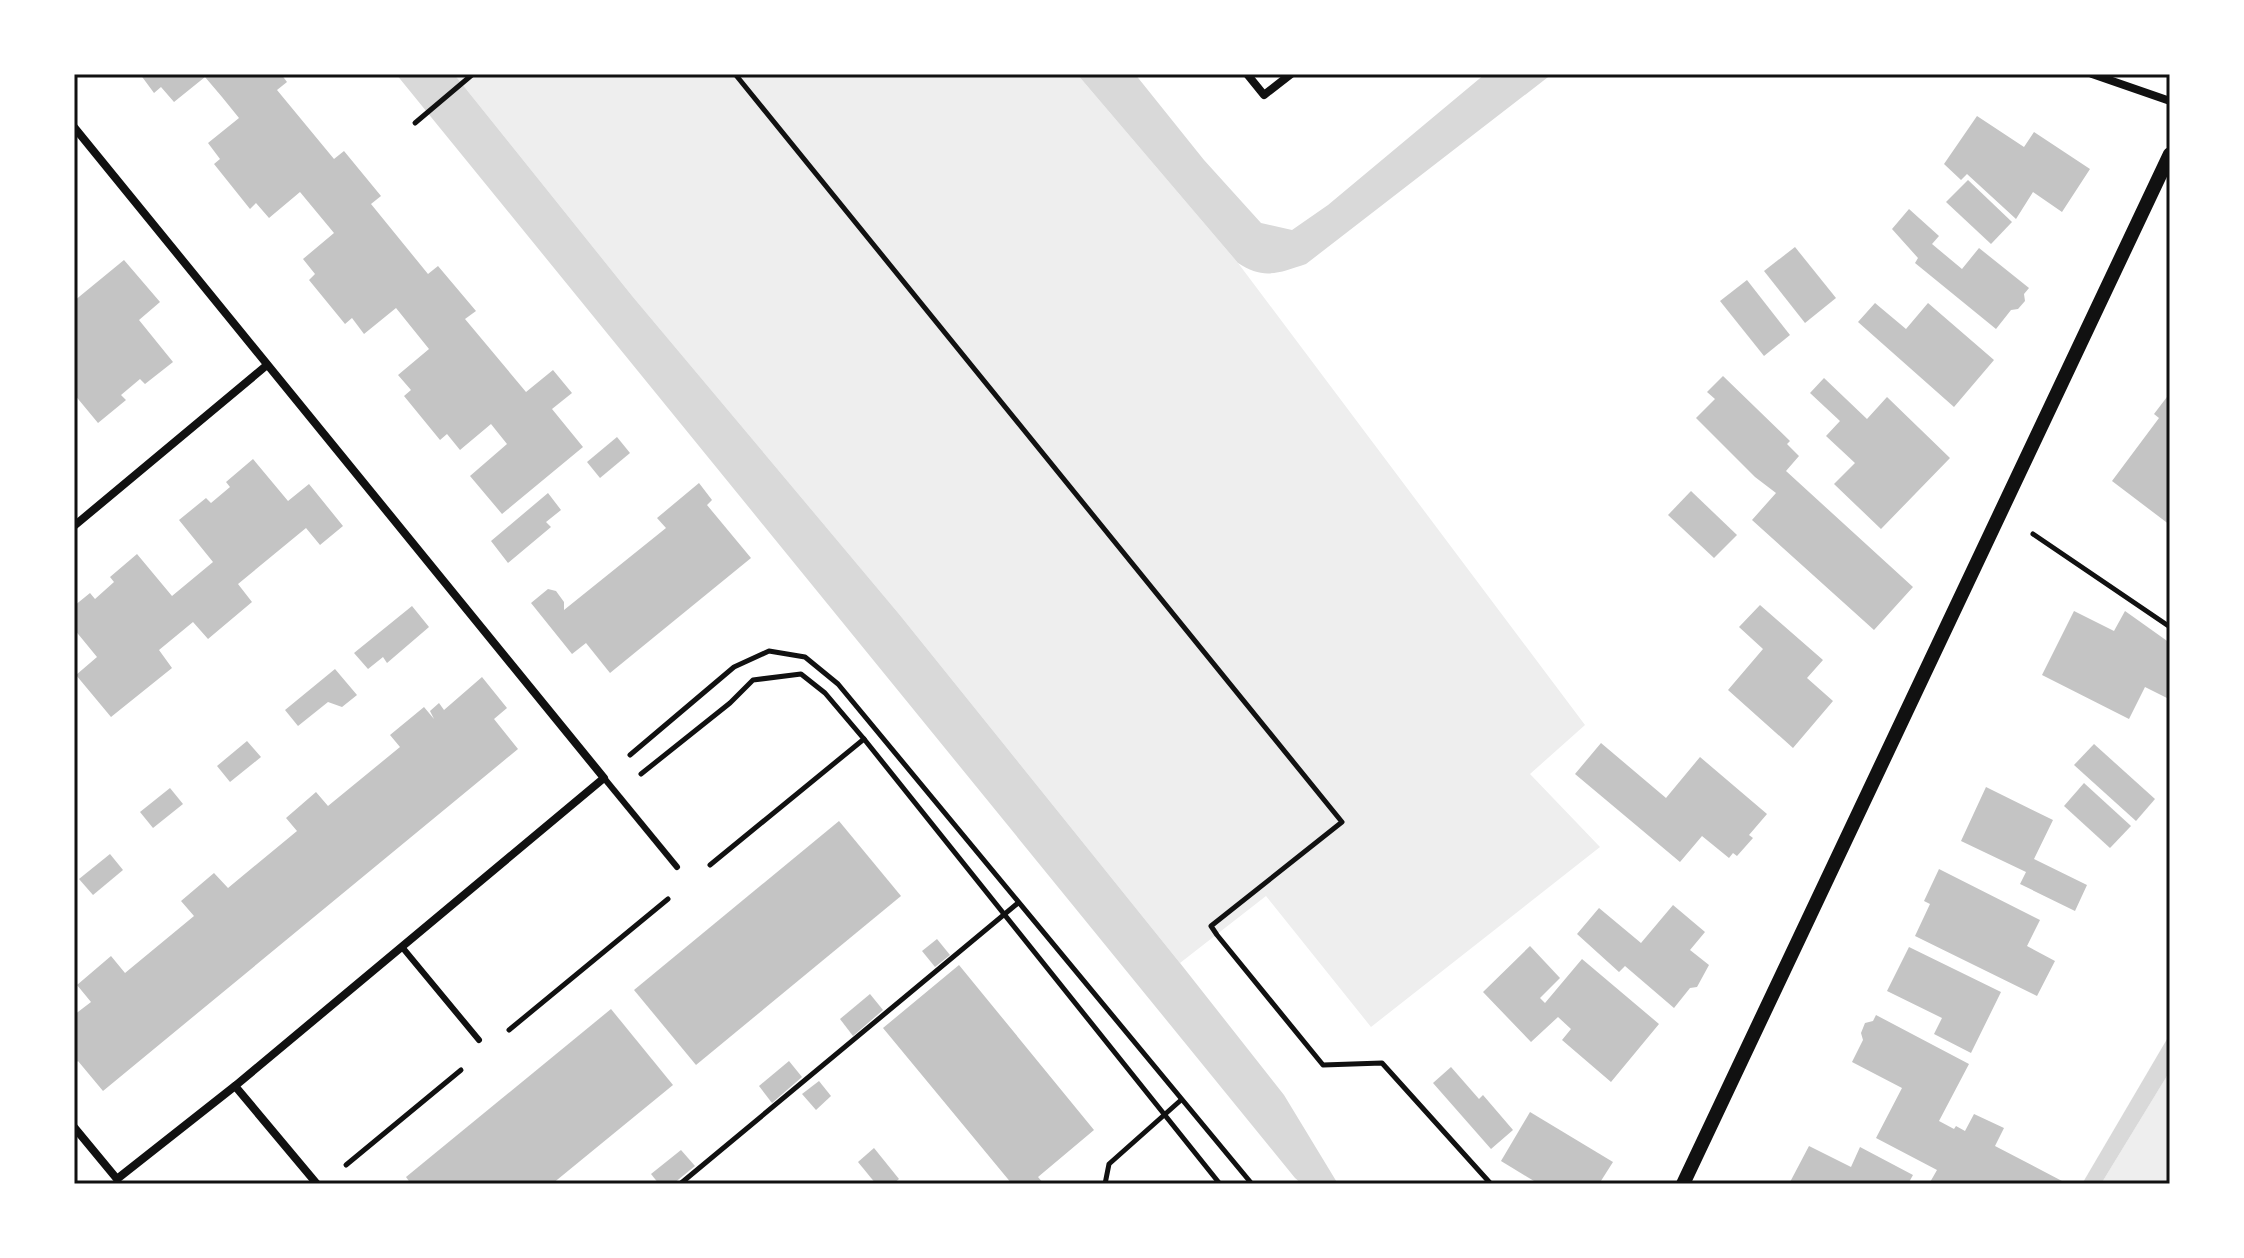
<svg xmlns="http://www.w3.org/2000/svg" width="2244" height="1258" font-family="'IBM Plex Sans',sans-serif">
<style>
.green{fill:#eee}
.water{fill:#d9d9d9}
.building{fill:#c4c4c4}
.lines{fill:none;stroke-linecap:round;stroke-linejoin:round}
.path{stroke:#111;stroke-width:5}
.service{stroke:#111;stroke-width:6}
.minor{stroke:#111;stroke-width:8}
.tertiary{stroke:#111;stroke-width:14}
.neatline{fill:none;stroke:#111;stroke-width:3}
</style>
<rect width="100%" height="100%" fill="#fff"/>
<g class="green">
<path d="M454,74H1077L1238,263L1585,725L1530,774L1600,847L1371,1027L1266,896L1180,963L899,614L633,297Z"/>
<path d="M2170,1071V1184H2101Z"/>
</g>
<g class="water">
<path d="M396,74H454L633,297L899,614L1180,963L1284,1095L1338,1184H1302L1295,1178Z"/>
<path d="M1077,74H1135L1204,160L1261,223L1292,230L1328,205L1485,74H1552L1306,264C1279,273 1263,280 1238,263Z"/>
<path d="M2170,1034V1071L2101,1184H2082Z"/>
</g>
<g class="building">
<path d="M140,74H281L287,82L277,90L334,159L344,151L381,196L371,204L428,274L438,266L476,311L465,319L526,392L553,370L572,393L552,409L583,447L502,514L470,476L507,444L491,424L460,450L447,434L440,440L404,396L411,390L398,375L429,349L396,308L364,334L352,318L345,324L309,280L315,274L303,259L334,233L300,192L269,218L256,203L250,209L214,164L220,159L208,143L239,118L222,97L205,77L174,102L161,87L154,93Z"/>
<path d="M1977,116L2024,147L2034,132L2090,169L2062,212L2033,192L2016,219L1967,174L1961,180L1944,164Z"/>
<path d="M1968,180L2012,222L1991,244L1946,202Z"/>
<path d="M1909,209L1939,236L1932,244L1962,269L1979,248L2029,288L2024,294L2025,301L2018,309L2011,310L1996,329L1915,263L1918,258L1892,229Z"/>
<path d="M1795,247L1836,298L1805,323L1764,271Z"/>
<path d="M124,260L160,302L139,320L173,362L145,384L140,379L121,395L126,400L98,423L74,394V301Z"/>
<path d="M1747,280L1790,335L1764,356L1720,301Z"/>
<path d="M1875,303L1906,329L1928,303L1994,360L1954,407L1858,322Z"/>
<path d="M1723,376L1790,441L1787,444L1799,456L1786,471L1913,587L1874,630L1752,520L1776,493L1755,477L1696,418L1715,399L1707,392Z"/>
<path d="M1824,378L1867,419L1887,397L1950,458L1881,529L1834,484L1855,463L1826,436L1840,421L1810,393Z"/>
<path d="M2170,393V525L2112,481L2159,418L2154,414Z"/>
<path d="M617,437L630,453L600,478L587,462Z"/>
<path d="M253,459L288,501L309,484L343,526L320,545L306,528L238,584L252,602L208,639L193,622L159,650L172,668L111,717L76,675L97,657L74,629V606L90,593L95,599L114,582L110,577L137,554L172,596L213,562L179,520L206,498L211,503L230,487L226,482Z"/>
<path d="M699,483L712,500L707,505L751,558L610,673L586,643L572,654L531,603L548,589L556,591L564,602V610L666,528L657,518Z"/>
<path d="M1691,491L1737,535L1714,558L1668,515Z"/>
<path d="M548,493L561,510L546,522L551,527L508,563L491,541Z"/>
<path d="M1760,605L1823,660L1807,678L1833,701L1793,748L1728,690L1763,649L1739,627Z"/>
<path d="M412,606L429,627L387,663L383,657L368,669L354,653Z"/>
<path d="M2074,611L2114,631L2125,611L2170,643L2169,699L2145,687L2129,719L2042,675Z"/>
<path d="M335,669L357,695L342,707L328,702L298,726L285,710Z"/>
<path d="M482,677L507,708L494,719L518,749L103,1091L78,1061L74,1065V1015L91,1002L77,985L111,956L125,973L194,916L181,901L214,873L228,888L297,831L286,818L316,792L328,806L400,747L390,735L424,707L434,719L430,711L439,703L444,710Z"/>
<path d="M247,741L261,757L230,782L217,766Z"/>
<path d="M1601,743L1666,798L1700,757L1767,814L1749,835L1753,838L1737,856L1733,853L1729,858L1702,836L1680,862L1575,774Z"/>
<path d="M2094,744L2155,799L2136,821L2074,765Z"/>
<path d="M2084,783L2131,826L2110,848L2064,806Z"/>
<path d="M1986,787L2053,820L2034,859L2087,885L2075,911L2020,884L2026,872L1961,841Z"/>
<path d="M170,788L183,804L153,828L140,812Z"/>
<path d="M839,821L901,896L696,1065L634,990Z"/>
<path d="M110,854L123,870L93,895L79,879Z"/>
<path d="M1939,869L2040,920L2027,946L2055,961L2037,996L1915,936L1930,904L1924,901Z"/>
<path d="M1673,905L1705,932L1690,950L1709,965L1697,987L1690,988L1674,1008L1625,966L1619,972L1577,934L1599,908L1641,943Z"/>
<path d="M937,939L950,955L935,967L922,951Z"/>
<path d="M1530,946L1560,978L1540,998L1545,1003L1582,959L1659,1024L1611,1082L1562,1040L1571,1029L1558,1017L1531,1042L1483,992Z"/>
<path d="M1909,947L2001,992L1971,1053L1934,1034L1942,1018L1887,991Z"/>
<path d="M959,965L1094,1130L1038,1177L1044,1184H1012L883,1028Z"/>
<path d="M870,994L883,1010L853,1036L840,1019Z"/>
<path d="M611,1009L673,1085L552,1184H411L406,1177Z"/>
<path d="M1876,1015L1969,1064L1939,1121L1954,1129L1956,1126L1965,1131L1974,1114L2004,1128L1995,1146L2062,1181L2060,1184H1929L1937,1170L1876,1138L1902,1088L1852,1062L1863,1040L1861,1033L1865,1023L1873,1021Z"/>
<path d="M789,1061L802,1077L772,1103L759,1086Z"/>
<path d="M1451,1067L1479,1099L1483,1095L1513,1130L1491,1149L1433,1083Z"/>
<path d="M819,1081L831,1096L816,1110L802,1094Z"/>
<path d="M1530,1112L1613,1162L1599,1184H1539L1501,1161Z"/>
<path d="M1809,1146L1851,1167L1860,1147L1913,1175L1908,1184H1789Z"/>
<path d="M874,1148L899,1179L893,1184H876L858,1162Z"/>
<path d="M681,1150L695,1166L673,1184H659L651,1174Z"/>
</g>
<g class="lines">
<g class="path">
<path d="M735,74L1342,822L1211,926L1217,935L1323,1065L1382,1063L1491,1184"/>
<path d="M415,123L473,74"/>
<path d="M2033,534L2170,627"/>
<path d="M630,755L734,667L769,651L805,657L838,684L1252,1184"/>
<path d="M641,774L730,703L753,680L801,674L825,693L864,739L1220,1184"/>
<path d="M710,865L864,739"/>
<path d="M509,1030L668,899"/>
<path d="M346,1165L461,1070"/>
<path d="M680,1184L1018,903"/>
<path d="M1105,1184L1109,1164L1181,1100"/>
</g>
<g class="service">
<path d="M604,778L677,867"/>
<path d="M402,947L479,1040"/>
</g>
<g class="minor">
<path d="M1247,74L1264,95L1291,74"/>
<path d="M2092,74L2170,101"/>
<path d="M74,127L604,778L235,1086L117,1179L74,1127"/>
<path d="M74,526L267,365"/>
<path d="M235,1086L317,1184"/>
</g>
<path class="tertiary" d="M1683,1184L2170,154"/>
</g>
<rect width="2244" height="1258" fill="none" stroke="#ffffff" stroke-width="152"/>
<rect x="76" y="76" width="2092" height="1106" class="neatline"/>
</svg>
